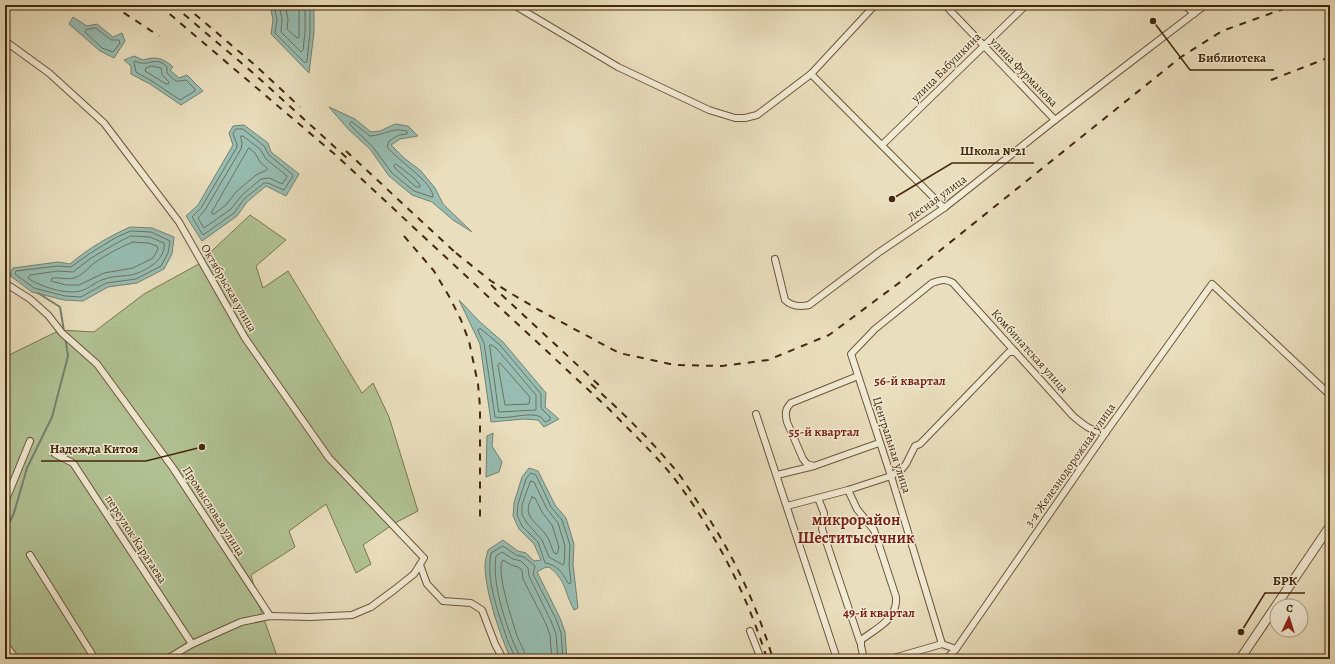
<svg xmlns="http://www.w3.org/2000/svg" width="1335" height="664" font-family="Alegreya,serif">
<style>
.green{fill:#b1c294;stroke:#7b764f}
.water{fill:#97bcb2;stroke:#76816f}
.lines{fill:none;stroke-linecap:round;stroke-linejoin:round}
.shore{stroke:#6e725e;stroke-width:1}
.stream{stroke:#76816f;stroke-width:2}
.minor-casing{stroke:#6e5637;stroke-width:8}
.tertiary-casing{stroke:#6e5637;stroke-width:10}
.minor{stroke:#f1ead4;stroke-width:6}
.tertiary{stroke:#f1ead4;stroke-width:8}
.rail{stroke:#45290a;stroke-width:2;stroke-dasharray:7 7;stroke-linecap:butt}
.labels{text-anchor:middle;stroke-width:3;stroke-linejoin:round;paint-order:stroke}
.street-label{font-size:12px;fill:#45290a;stroke:#f1ead4}
.neighbourhood-label{font-size:13px;font-weight:bold;fill:#7a1f14;stroke:#f1ead4}
.district-label{font-size:16px;font-weight:bold;fill:#7a1f14;stroke:#f1ead4}
.leader{fill:none;stroke:#45290a;stroke-width:1.5}
.callout-dot{fill:#45290a;stroke:#f1ead4;stroke-width:1.5}
.callout-label{font-size:13px;text-anchor:middle;font-weight:bold;fill:#45290a;stroke:#f1ead4;stroke-width:3;stroke-linejoin:round;paint-order:stroke}
</style>
<rect width="100%" height="100%" fill="#e9debd"/>
<filter id="stains"><feTurbulence type="fractalNoise" baseFrequency=".005" numOctaves="4"/><feColorMatrix values="0 0 0 0 .2 0 0 0 0 .09 0 0 0 0 .02 0 0 0 .5 -.17"/></filter>
<radialGradient id="worn" r=".72"><stop offset=".6" stop-color="#630" stop-opacity="0"/><stop offset="1" stop-color="#630" stop-opacity=".3"/></radialGradient>
<path class="green" d="M250,215L286,240L256,266L263,288L288,271L362,393L373,383L389,417L418,511L395,523L363,545L371,564L356,573L326,504L289,531L295,547L251,575L259,605L278,659H5V357L60,330L94,332L144,294L197,265Z"/>
<g class="water">
<path d="M270,5H314V32L309,73L271,34L273,20Z"/>
<path d="M73,17L87,26L97,24L113,37L122,33L125,41L114,58L100,51L69,24Z"/>
<path d="M134,56L143,60C156,56 163,58 173,67L170,70L179,78L187,75L203,91L181,105L150,84L131,74V66L124,60Z"/>
<path d="M329,107L355,119L371,132L380,131L395,124L408,126L418,136L400,139L391,145L404,158L421,171L435,188L443,204L472,232L453,220L432,202L412,195L389,176L370,149L349,130Z"/>
<path d="M244,125L268,143L271,152L299,174L286,196L266,186L247,202L237,216L202,241L186,216L198,205L233,145L229,133L233,126Z"/>
<path d="M130,227L152,228L174,237L172,254L164,269L137,283L108,287L83,301L64,300L32,292L9,275L13,268L58,262L70,264C89,248 108,237 130,227Z"/>
<path d="M459,300L480,322L503,342L546,393L545,407L559,419L544,427L538,420L524,419L491,422L480,344Z"/>
<path d="M493,433L492,446L502,462L499,472L486,477L487,436Z"/>
<path d="M529,468L538,471L555,505L566,518L574,544L573,564L578,608L574,610C564,592 567,581 549,567L544,568L537,572L560,618L565,632L567,659H511C500,636 485,591 485,565C485,560 487,555 488,550L503,540L518,551L526,553L534,561L541,560L534,544L519,529L513,516L514,503L522,477Z"/>
</g>
<g class="lines">
<g class="shore">
<path d="M274,5L277,20L275,33L305,63L307,61L310,32V5"/>
<path d="M279,5L282,19L281,32L301,52L303,50L305,32V5"/>
<path d="M285,5L288,19L287,29L297,38L299,37V5"/>
<path d="M96,28L111,40H119L120,43L113,52L102,48L85,32L86,30Z"/>
<path d="M135,61C137,62 139,63 141,63C150,65 156,56 167,67V73C176,82 175,82 186,80L195,89V91L180,100L152,81L136,72L134,63Z"/>
<path d="M152,66L161,68L162,75L169,82L168,84H166L145,71L146,68Z"/>
<path d="M352,122L370,136C386,135 391,127 407,131V134L399,135L389,141L387,147C397,160 433,182 433,197H432L414,191L392,173L373,147L350,125V123Z"/>
<path d="M236,129H243L264,146L269,155L292,174L293,176L284,190L268,183H264L244,199L234,213L203,235L192,217L201,208L237,147V144L233,134Z"/>
<path d="M241,136H243L260,149L266,159L286,175L287,177L282,184L269,178L261,179L241,196L231,209L204,228L198,218L205,210L241,149L242,144Z"/>
<path d="M249,148L255,153L260,162L267,168V170L256,175L236,192L226,205L214,214H212V212Z"/>
<path d="M396,164L414,178L420,185V187H416L396,169L394,166Z"/>
<path d="M131,231L151,232L170,241L168,253L161,266L136,279L106,283L81,297L65,296L34,288L15,274L16,271L58,266L71,267L89,254L115,238Z"/>
<path d="M131,236L150,237L164,243C166,259 149,269 135,274C126,277 114,275 105,279C96,281 89,289 80,291C67,295 38,286 28,278L30,275L58,271L73,272L91,258L117,243Z"/>
<path d="M133,242L148,243L157,246L158,249L153,258L133,268L104,273L79,285H66L51,281L52,278C59,277 67,280 74,278C82,276 88,268 94,263C106,255 120,247 133,242Z"/>
<path d="M479,329H481L500,345L541,394V408L550,417V420L545,422C544,420 542,419 541,417C531,411 507,420 495,417L484,343L478,331Z"/>
<path d="M490,345H492L497,349L536,395V410L499,412Z"/>
<path d="M500,363L530,397L529,404L505,405L498,365Z"/>
<path d="M531,473L536,475L551,507L562,520L570,545L569,565L571,582L570,584L568,583C562,572 557,565 545,563L538,542L522,526L517,515L518,504L526,479Z"/>
<path d="M531,481L534,482L547,509L558,523L565,546L564,564L563,565L549,557L542,540L527,523L522,515V505Z"/>
<path d="M532,497L535,498L542,512L552,525L559,547L557,554L554,553C551,547 550,540 546,535C536,521 521,517 532,497Z"/>
<path d="M515,659C514,652 509,646 507,639C498,611 486,582 491,553L503,546L516,555L524,557L535,566L533,574L556,619L561,633L563,659"/>
<path d="M520,659C519,652 514,645 512,639C503,615 492,581 496,556L502,552L513,559L521,561L528,568L529,576L551,621L556,634L558,659"/>
<path d="M526,659C525,650 520,644 517,636C513,622 495,570 503,560L511,565L518,567L522,570L523,579L546,624L550,635L552,659"/>
</g>
<g class="stream">
<path d="M5,271L11,275"/>
<path d="M38,293L60,307L64,331"/>
<path d="M5,532L14,513L27,468L52,417L68,356L65,337"/>
</g>
<g class="minor-casing">
<g id="minor">
<path d="M514,5L618,67L709,110L735,118H745L757,115L811,74L875,5"/>
<path d="M945,5L1055,120"/>
<path d="M1185,5L1194,14"/>
<path d="M5,41L49,73L104,123L179,222L245,338L329,458L424,558L414,574L394,590L371,607L352,615L310,617L270,616L241,622L192,644L167,659"/>
<path d="M811,74L944,208"/>
<path d="M882,145L1026,5"/>
<path d="M775,259L785,300C792,307 800,307 809,305L878,253L944,208L1055,120L1205,5"/>
<path d="M5,283L30,299L48,315L62,333L97,364L173,468L270,616"/>
<path d="M756,414L837,659"/>
<path d="M55,454L73,463L192,644"/>
<path d="M814,466L807,464L803,459L787,422C785,414 785,409 791,403L858,376"/>
<path d="M777,475L814,466L879,443"/>
<path d="M848,490L857,509L874,530L896,597C898,619 877,628 861,640V646L864,659"/>
<path d="M818,498L824,513L822,529L860,642"/>
<path d="M5,502L30,441"/>
<path d="M787,506L848,490L891,476L902,469L906,464L915,446L920,444L1009,352H1015"/>
<path d="M30,555L95,659"/>
<path d="M420,565L427,584L443,601L471,603L482,610L495,644L503,659"/>
<path d="M750,631L761,659"/>
<path d="M5,644L16,659"/>
<path d="M956,649L942,644L891,476L851,354L875,329L932,283C941,280 945,278 953,283L1073,416C1085,426 1090,431 1106,432"/>
<path d="M890,659L942,644"/>
<path d="M946,659L956,649L1106,432L1212,284L1330,395"/>
</g>
</g>
<g class="tertiary-casing">
<path id="tertiary" d="M1240,659L1330,526"/>
</g>
<use href="#minor" class="minor"/>
<use href="#tertiary" class="tertiary"/>
<g class="rail">
<path d="M112,5L159,36"/>
<path d="M159,5L338,157L609,409C631,432 654,453 674,478C715,532 747,594 767,659"/>
<path d="M173,5L252,72L348,159"/>
<path d="M184,5L255,65L300,107"/>
<path d="M1271,80L1330,57"/>
<path d="M346,151L459,256"/>
<path d="M404,236L434,271L450,298L461,320L469,341L478,384L480,407V520"/>
<path d="M456,253L491,281L512,294L539,310L619,353L675,365L722,366L768,360L829,335L907,277L1181,57L1222,31L1294,5"/>
<path d="M491,285L600,386"/>
<path d="M591,384C622,412 652,441 678,473C685,482 691,492 697,501C731,549 756,603 773,659"/>
</g>
</g>
<g class="labels">
<g class="street-label">
<text transform="translate(946 67) rotate(-45)" y="4">улица Бабушкина</text>
<text transform="translate(1024 72) rotate(46)" y="4">улица Фурманова</text>
<text transform="translate(937 198) rotate(-36)" y="4">Лесная улица</text>
<text transform="translate(229 288) rotate(60)" y="4">Октябрьская улица</text>
<text transform="translate(1030 351) rotate(48)" y="4">Комбинатская улица</text>
<text transform="translate(892 445) rotate(72)" y="4">Центральная улица</text>
<text transform="translate(1070 465) rotate(-55)" y="4">3-я Железнодорожная улица</text>
<text transform="translate(214 511) rotate(57)" y="4">Промысловая улица</text>
<text transform="translate(136 539) rotate(57)" y="4">переулок Каратаева</text>
</g>
<g class="neighbourhood-label">
<text x="910" y="385">56-й квартал</text>
<text x="824" y="436">55-й квартал</text>
<text x="879" y="617">49-й квартал</text>
</g>
<g class="district-label">
<text x="856" y="525">микрорайон<tspan x="856" dy="18">Шеститысячник</tspan></text>
</g>
</g>
<path class="leader" d="M1153 21L1190 70H1274M892 199L952 163H1034M202 447L146 461H41M1241 632L1265 593H1305"/>
<g class="callout-dot">
<circle cx="1153" cy="21" r="4"/>
<circle cx="892" cy="199" r="4"/>
<circle cx="202" cy="447" r="4"/>
<circle cx="1241" cy="632" r="4"/>
</g>
<g class="callout-label">
<text x="1232" y="62">Библиотека</text>
<text x="993" y="155">Школа №21</text>
<text x="94" y="453">Надежда Китоя</text>
<text x="1285" y="585">БРК</text>
</g>
<rect width="1335" height="664" fill="none" stroke="#e9debd" stroke-width="20"/>
<rect x="6" y="6" width="1323" height="652" fill="none" stroke="#45290a" stroke-width="2"/>
<rect x="10" y="10" width="1315" height="644" fill="none" stroke="#45290a"/>
<g transform="translate(1289 618) rotate(4)"><circle r="19" fill="#f1ead4" stroke="#ac9d83"/>
<path d="M0-3L7 15L0 10L-7 15Z" fill="#8f2418"/>
<text y="-6" font-size="11" font-weight="bold" text-anchor="middle" fill="#45290a">С</text>
</g>
<rect width="100%" height="100%" filter="url(#stains)"/>
<rect width="100%" height="100%" fill="url(#worn)"/>
</svg>
